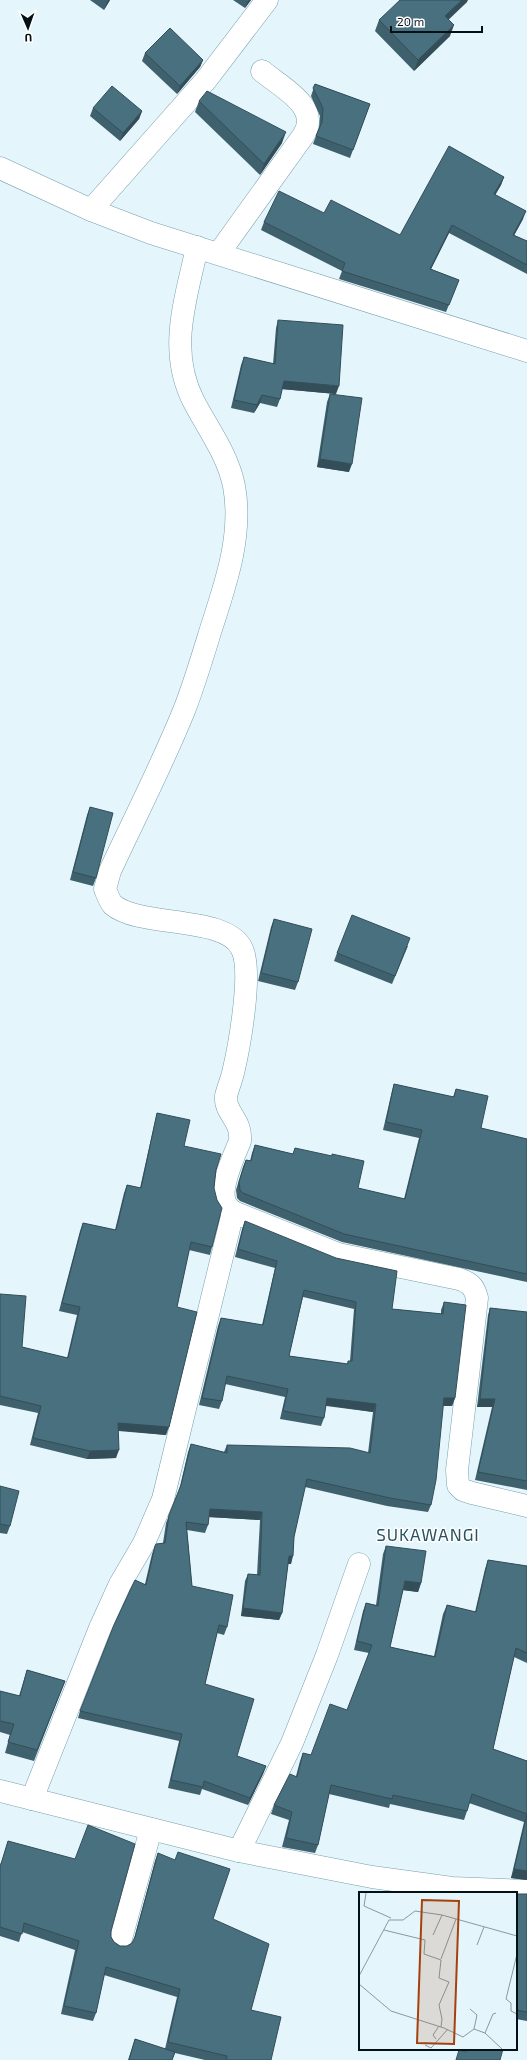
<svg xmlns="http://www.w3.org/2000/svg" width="527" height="2060" font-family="'Exo 2',sans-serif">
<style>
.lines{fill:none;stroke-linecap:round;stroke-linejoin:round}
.street-casing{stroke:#77a0af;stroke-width:23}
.street{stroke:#fff;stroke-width:22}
.wall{fill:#3f606d;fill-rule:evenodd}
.shaded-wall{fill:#334e59}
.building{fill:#49707f;stroke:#334e59;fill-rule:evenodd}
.labels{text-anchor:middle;stroke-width:3;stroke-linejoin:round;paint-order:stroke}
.quarter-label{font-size:17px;letter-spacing:1px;fill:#2b5260;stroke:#fff}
.inset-road{fill:none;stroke:#8a9a9f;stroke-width:1}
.view{fill:#a5410d;fill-opacity:0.15;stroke:#a5410d;stroke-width:2}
.inset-edge{fill:none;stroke:#031116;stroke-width:2}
</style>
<rect width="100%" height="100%" fill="#e4f5fb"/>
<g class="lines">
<g class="street-casing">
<g id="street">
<path d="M0,168L91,210L151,233L527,351"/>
<path d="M91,210L206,80L267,0"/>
<path d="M197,247C186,300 167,350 194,402C208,429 228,455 234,486C243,534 226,583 211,629C203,655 195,682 185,708C163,763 135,817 110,871L105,889C107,894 110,902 113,905C141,928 227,915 242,949C253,972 239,1048 233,1073C231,1081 228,1088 226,1096C224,1113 242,1119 240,1141C234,1156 219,1187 225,1202C226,1206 230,1209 233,1212L338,1254L459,1279C470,1283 474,1286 477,1298L457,1470L458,1485L463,1490L472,1493L527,1506"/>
<path d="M219,253L303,136C322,107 282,88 262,71"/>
<path d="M0,1791L239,1851L372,1877L452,1888L527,1891"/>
<path d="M32,1799L100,1628L120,1584L144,1543L163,1499L233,1212"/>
<path d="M239,1851L292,1743L327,1655L359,1564"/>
<path d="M120,1942L151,1829"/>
</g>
</g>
<use href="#street" class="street"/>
</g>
<g class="wall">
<path d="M90,0H110L104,10Z"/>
<path d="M233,0H251L245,8Z"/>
<path d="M467,2L448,19L450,36L414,71L375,31L379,20Z"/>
<path d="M145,53L203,60L200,67L177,94L142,61Z"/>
<path d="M315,84L370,104L350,158L313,144L319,128L320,116L311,96Z"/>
<path d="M199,101L282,143L260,175L195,112Z"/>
<path d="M93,108L142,111L139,119L120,141L90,116Z"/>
<path d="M504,177L501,185L495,195L523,219L514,235L527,241V274L449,233L431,269L459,280L446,312L339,279L342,271L261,230L264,222L324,213L400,235Z"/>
<path d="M278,320L336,394L282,389L280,399L277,407L260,403L254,413L231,408L241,365L244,357L273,364L276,328Z"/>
<path d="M330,394L349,472L317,467L327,402Z"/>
<path d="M90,807L96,878L93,886L70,880L87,815Z"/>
<path d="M274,919L298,982L295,990L258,981L271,927Z"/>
<path d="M408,946L392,984L334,961L337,953Z"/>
<path d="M394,1084L453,1097L456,1089L481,1128L527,1139V1282L342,1242L240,1201L237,1198L236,1190L243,1167L246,1160L250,1161L252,1153L255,1145L293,1154L295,1148L358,1188L404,1199L419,1138L383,1130L392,1091Z"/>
<path d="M157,1113L184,1146L216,1170L214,1188L212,1247L210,1255L189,1250L177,1307L166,1435L118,1431L116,1458L87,1459L30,1445L38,1413L0,1405V1294L22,1347L67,1358L77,1315L59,1311L80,1231L83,1223L115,1230L124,1193L127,1185L140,1188L155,1121Z"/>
<path d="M245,1221L392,1309L441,1314V1310L444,1302L455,1398L452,1406H443L431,1505L428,1512L387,1506L305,1487L294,1537L291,1564H288L282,1613L279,1620L241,1616L245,1581L248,1574L257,1575L260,1520L209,1517L208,1525L205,1533L187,1530L192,1586L227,1627L224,1635L217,1633L205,1684L237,1756L266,1766L263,1774L248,1805L202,1789L200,1795L168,1788L179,1741L78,1718L80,1711L145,1584L152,1554L155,1546L163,1543L166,1523L179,1491L188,1452L191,1444L224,1452L227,1445L368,1453L373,1412L326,1406L324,1418L321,1426L280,1419L285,1397L225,1384L222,1401L219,1409L199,1405L218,1326L221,1318L262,1325L275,1268L235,1257L242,1229ZM303,1297L354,1309L350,1361H348L347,1364L289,1356Z"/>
<path d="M490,1308L527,1312V1490L475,1480L492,1407H477L488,1315Z"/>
<path d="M0,1486L10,1526L7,1534L0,1533Z"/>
<path d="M386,1546L421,1583L418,1592L403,1590L390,1647L434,1656L443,1614L447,1605L475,1612L485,1569L488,1560L527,1566V1663L514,1657L493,1749L527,1761V1880L511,1878L524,1822L469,1803L467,1811L464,1820L390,1804L389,1808L329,1794L318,1845L315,1853L282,1847L289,1820L271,1814L274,1805L296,1776L300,1761L303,1753L311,1755L347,1710L369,1653L354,1650L363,1611L366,1603L376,1605L383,1554Z"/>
<path d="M27,1670L65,1681L34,1761L5,1753L10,1735L0,1732V1691L19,1696Z"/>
<path d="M8,1841L111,1931V1937L114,1942L120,1946H127L132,1943L134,1939L155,1861L158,1853L213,1919L251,2010L271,2060H205L175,2053L172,2060H128L135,2039L165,2049L177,1997L104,1975L96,2013L93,2021L61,2014L75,1950L22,1932L19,1942L0,1936V1864H1Z"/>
<path d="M516,1894H527V2021L516,2019Z"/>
</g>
<g class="shaded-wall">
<path d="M108,0H110L104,10L107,2Z"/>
<path d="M249,0H251L245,8L247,2Z"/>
<path d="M462,0H468L467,2L441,27L445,16Z"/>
<path d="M454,25L450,36L414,71L418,60Z"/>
<path d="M203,60L200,67L177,94L180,86Z"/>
<path d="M142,111L139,119L120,141L123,133Z"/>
<path d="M286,132L282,143L260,175L264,164Z"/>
<path d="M504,177L501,185L491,202L494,194Z"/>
<path d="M526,211L523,219L510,243L513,235Z"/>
<path d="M452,225L449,233L427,277L430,269Z"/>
<path d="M284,381L339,386L336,394L281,389Z"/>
<path d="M262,395L260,403L254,413L257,405Z"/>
<path d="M320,459L352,464L349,472L317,467Z"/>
<path d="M327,1398L376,1404L373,1412L324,1405Z"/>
<path d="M444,1398H455L452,1406H441Z"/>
<path d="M480,1399H495L492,1407H477Z"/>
<path d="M118,1423L169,1427L166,1435L115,1430Z"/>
<path d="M119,1450L116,1458L87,1459L90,1451Z"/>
<path d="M210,1509L262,1512L260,1520L208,1517Z"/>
<path d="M289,1556H293L291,1564H286Z"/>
<path d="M405,1581L421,1583L418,1592L402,1590Z"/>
<path d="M243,1608L282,1613L279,1620L241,1616Z"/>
<path d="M266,1766L263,1774L248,1805L250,1798Z"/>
<path d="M514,1869L527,1871V1880L511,1878Z"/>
</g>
<g class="building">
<path d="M400,0H462L445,16L454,25L418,60L379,20Z"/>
<path d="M170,28L203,60L180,86L145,53Z"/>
<path d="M315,84L370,104L353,150L316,136L322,122L323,108L313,88Z"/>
<path d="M112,86L142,111L123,133L93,108Z"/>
<path d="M207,91L286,132L264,164L199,101Z"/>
<path d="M449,146L504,177L494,194L526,211L513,235L527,241V265L452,225L430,269L459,280L449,305L342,271L345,263L264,222L279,191L324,213L331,200L400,235Z"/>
<path d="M278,320L343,325L339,386L284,381L280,399L262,395L257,405L234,400L244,357L275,364Z"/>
<path d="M330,394L362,398L352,464L320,459Z"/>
<path d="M90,807L113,813L96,878L73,872Z"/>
<path d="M352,915L410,938L395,976L337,953Z"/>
<path d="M274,919L312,929L298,982L261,973Z"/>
<path d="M394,1084L454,1097L456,1089L488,1096L481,1128L527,1139V1274L344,1234L243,1193L240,1190L239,1182L246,1160L251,1161L255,1145L293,1154L295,1148L332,1156V1154L364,1161L358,1188L405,1199L422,1130L386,1122Z"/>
<path d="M157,1113L190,1120L184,1146L221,1154L216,1170L214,1188L217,1200L222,1208L212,1247L191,1242L177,1307L197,1312L169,1427L118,1423L119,1450L90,1451L33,1438L41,1406L0,1396V1294L26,1296L22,1347L68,1358L80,1307L62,1303L83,1223L116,1230L127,1185L141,1188Z"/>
<path d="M245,1221L336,1258L397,1271L392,1309L443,1314L444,1302L466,1305L455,1398H444L436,1480L431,1505L390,1498L307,1479L294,1537L293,1556H289L282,1613L243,1608L248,1574L260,1575L262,1512L210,1509L208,1525L186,1522L192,1586L233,1595L227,1627L219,1625L205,1684L254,1699L237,1756L266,1766L250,1798L204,1781L203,1787L171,1780L182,1734L80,1711L114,1625L134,1582L135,1580L146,1585L155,1546L156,1544L165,1543L169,1515L181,1485L191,1444L227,1453V1445L350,1448L370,1453L376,1404L327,1398L324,1418L283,1411L288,1389L227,1376L222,1401L202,1398L221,1318L263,1325L277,1261L238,1249ZM304,1290L356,1302L352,1361H348V1364L289,1356Z"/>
<path d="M490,1308L527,1312V1481L478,1472L495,1399H480Z"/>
<path d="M0,1486L19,1491L10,1526L0,1524Z"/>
<path d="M386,1546L426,1551L421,1583L405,1581L390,1647L435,1657L447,1605L476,1612L488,1560L527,1566V1653L516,1648L493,1749L527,1761V1871L514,1869L527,1814L472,1794L467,1811L393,1795L392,1799L331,1785L318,1845L286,1838L292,1812L274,1805L290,1774L297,1777L303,1753L311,1755L330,1704L347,1710L372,1645L357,1641L366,1603L378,1606Z"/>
<path d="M27,1670L65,1681L37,1750L8,1742L14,1724L0,1721V1691L20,1696Z"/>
<path d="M88,1825L135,1844L111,1931V1937L114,1942L120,1946H127L132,1943L135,1937L158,1853L175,1860L178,1852L230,1869L213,1919L269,1944L251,2010L281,2017L271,2060H226L227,2056L168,2042L180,1989L106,1967L96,2013L64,2006L79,1941L24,1923L22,1934L0,1927V1864H1L8,1841L75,1859Z"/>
<path d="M516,1894H527V2012L516,2010Z"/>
<path d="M135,2039L175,2052L172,2060H129Z"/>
<path d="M468,2049H503L500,2060H456L459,2050L467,2052Z"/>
</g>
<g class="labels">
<g class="quarter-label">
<text x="428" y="1541">SUKAWANGI</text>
</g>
</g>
<g transform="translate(359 1892)">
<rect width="158" height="158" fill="#e4f5fb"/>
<path class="inset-road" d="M7,1L5,14L32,26M25,38L66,48L65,62L82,68L80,86L90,90L80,113L83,127L82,135M74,43L83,23M118,53L125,35M158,62L147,107L152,111V119L158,122M82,67L97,27M0,84L30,28H44L56,19L83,23L158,44M0,92L32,119L85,136L104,145L115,137L126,141L143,157M111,117L118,123L115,137M126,141L134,122L137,121M77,147L74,143L80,134M66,153L72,156L89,137"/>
<path class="view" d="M63,8L100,9L95,152L58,151Z"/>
<rect width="158" height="158" class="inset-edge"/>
</g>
<g transform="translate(28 28) rotate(178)" stroke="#ffffff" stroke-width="3" paint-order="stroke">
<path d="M0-3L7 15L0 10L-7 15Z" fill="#031116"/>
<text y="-6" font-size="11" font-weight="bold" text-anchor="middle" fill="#031116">U</text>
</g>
<path d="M391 26v6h91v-6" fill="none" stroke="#031116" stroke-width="2"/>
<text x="397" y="26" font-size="12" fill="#031116" stroke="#ffffff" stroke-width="3" paint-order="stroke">20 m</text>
</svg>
